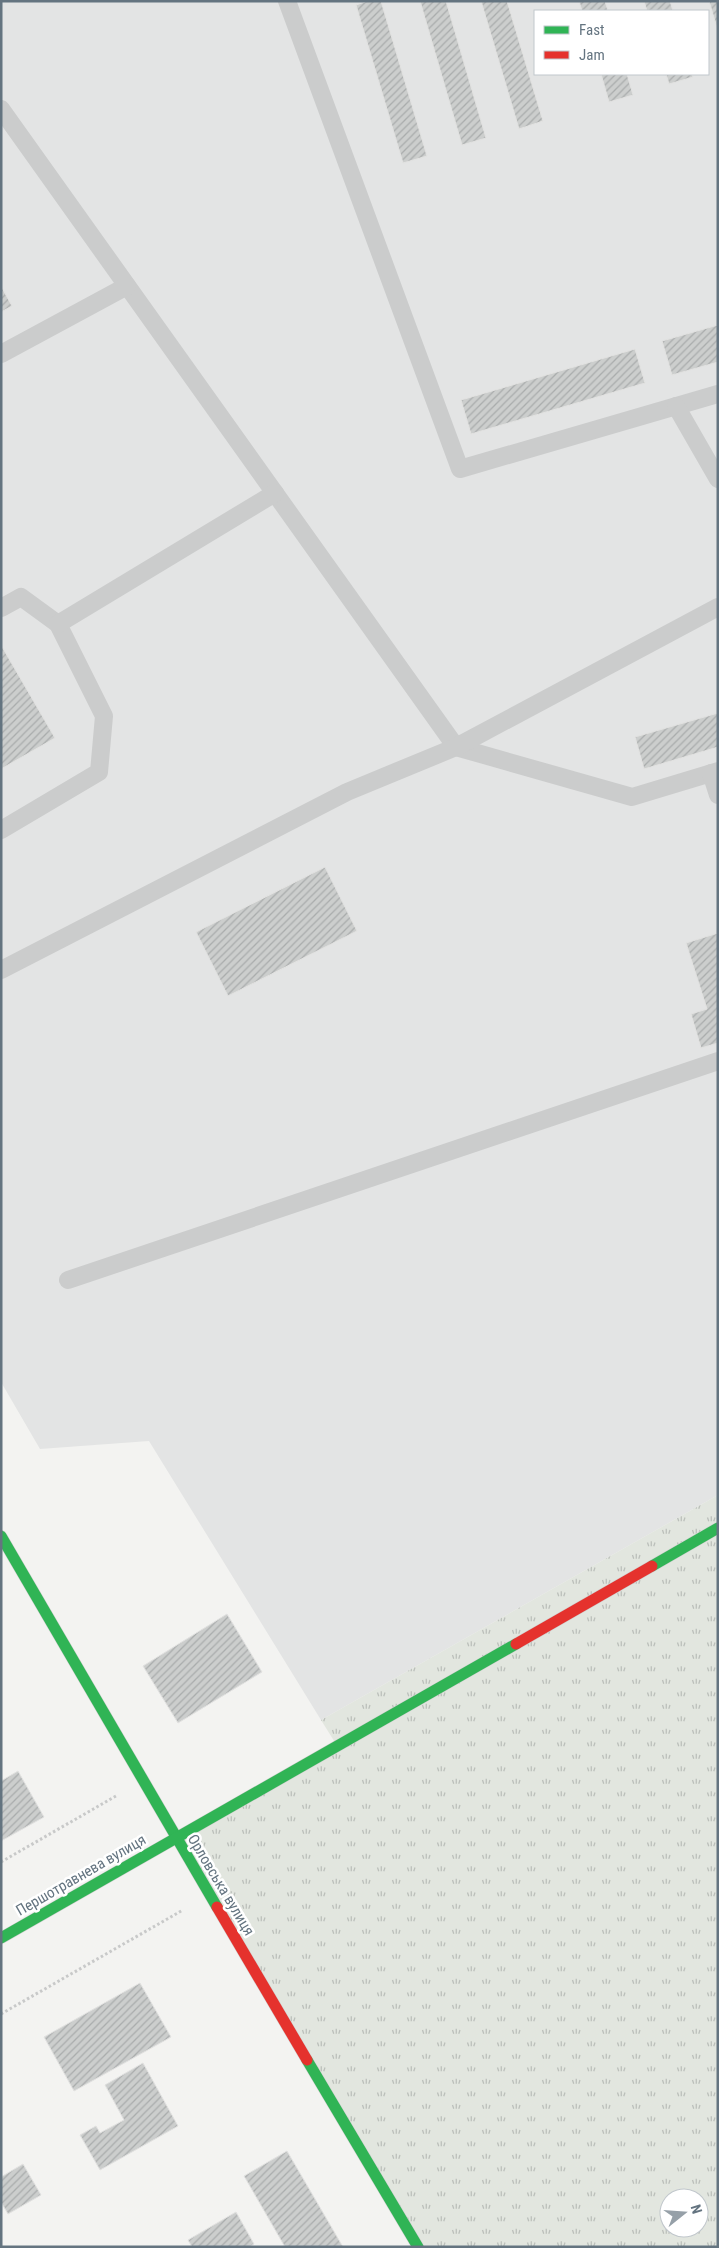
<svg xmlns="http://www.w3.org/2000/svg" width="719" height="2248" font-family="'Roboto Condensed',sans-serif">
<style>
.built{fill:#e3e4e4;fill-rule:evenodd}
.grass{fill:url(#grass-tufts);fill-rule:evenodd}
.building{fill:url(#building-hatch);stroke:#e2e2e1}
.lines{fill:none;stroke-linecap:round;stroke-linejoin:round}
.fast-casing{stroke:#cfcfcf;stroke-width:12}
.jam-casing{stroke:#cfcfcf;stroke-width:12}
.path{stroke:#c8c9c9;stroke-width:3;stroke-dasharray:2.5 2.5;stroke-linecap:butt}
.lane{stroke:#cbcccc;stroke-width:18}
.fast{stroke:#30b455;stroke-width:11}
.jam{stroke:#e5322d;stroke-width:11}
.labels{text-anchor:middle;stroke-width:5;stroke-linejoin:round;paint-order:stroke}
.street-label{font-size:15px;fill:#647480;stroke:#fff}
</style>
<defs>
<pattern id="grass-tufts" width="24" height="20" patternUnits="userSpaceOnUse" patternTransform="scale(1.25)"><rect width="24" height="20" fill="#e2e6df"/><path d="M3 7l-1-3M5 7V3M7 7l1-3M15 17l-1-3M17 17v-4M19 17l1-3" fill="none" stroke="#bbbfba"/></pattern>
<pattern id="building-hatch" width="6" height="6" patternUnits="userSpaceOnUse" patternTransform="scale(1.25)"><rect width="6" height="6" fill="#cccecd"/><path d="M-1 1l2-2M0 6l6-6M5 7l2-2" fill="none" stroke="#a9acac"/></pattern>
</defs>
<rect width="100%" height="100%" fill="#f3f3f1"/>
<path class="built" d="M1,1H718V1495L321,1720L149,1441L40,1449L1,1382ZM535,11H708V74H535Z"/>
<path class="grass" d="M718,1495V2247H418L176,1838L336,1744L321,1720ZM669,2198H699V2228H669Z"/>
<g class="building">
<path d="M368,1H381L427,156L403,163L356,5Z"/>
<path d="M420,1H446L486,138L462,145Z"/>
<path d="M481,1H507L543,121L519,129Z"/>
<path d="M579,1H605L608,11H582Z"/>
<path d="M644,1H670L673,11H647Z"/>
<path d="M709,1H718V31Z"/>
<path d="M601,74H627L633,95L609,102Z"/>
<path d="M666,74H692L693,77L669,84Z"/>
<path d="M1,286L12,306L1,312Z"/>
<path d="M718,325V362L672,375L662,341Z"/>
<path d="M635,349L645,383L471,434L461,400Z"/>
<path d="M1,645L55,738L1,769Z"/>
<path d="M718,713V747L644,769L635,737Z"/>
<path d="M325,867L357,931L228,996L196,932Z"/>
<path d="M718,933V1043L701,1048L691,1014L707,1009L686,943Z"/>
<path d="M227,1614L262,1672L178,1723L143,1666Z"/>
<path d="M18,1771L44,1817L1,1841V1781Z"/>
<path d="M140,1983L171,2037L74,2091L44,2037Z"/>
<path d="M143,2063L178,2126L100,2170L80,2135L96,2126L100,2133L124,2120L105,2085Z"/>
<path d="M287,2151L343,2247H285L244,2176Z"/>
<path d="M23,2164L41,2195L8,2214L1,2202V2177Z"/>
<path d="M236,2212L254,2244L249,2247H192L188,2240Z"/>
</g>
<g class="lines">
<g class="fast-casing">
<g id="fast">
<path d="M1,1536L217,1907"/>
<path d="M652,1566L718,1528"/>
<path d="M1,1938L516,1644"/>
<path d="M307,2060L418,2247"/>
</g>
</g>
<g class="jam-casing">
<g id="jam">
<path d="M516,1644L652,1566"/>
<path d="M217,1907L307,2060"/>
</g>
</g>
<g class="path">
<path d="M1,1862L116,1796"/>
<path d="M1,2014L183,1910"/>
</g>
<g class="lane">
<path d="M287,1L460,469L718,394"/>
<path d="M1,109L456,747L632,797L718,771"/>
<path d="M1,354L127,286"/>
<path d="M676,406L718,479"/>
<path d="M1,608L21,597L58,624L104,716L99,772L1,830"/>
<path d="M58,624L275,493"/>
<path d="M711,773L718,795"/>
<path d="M1,970L347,792L456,747L718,607"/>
<path d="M68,1280L718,1061"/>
</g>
<use href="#fast" class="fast"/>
<use href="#jam" class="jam"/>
</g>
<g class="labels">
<g class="street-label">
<text transform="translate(81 1875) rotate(-30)" y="5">Першотравнева вулиця</text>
<text transform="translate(221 1885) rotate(59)" y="5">Орловська вулиця</text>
</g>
</g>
<rect width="719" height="2248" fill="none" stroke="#647480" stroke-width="5"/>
<rect x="534" y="10" width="175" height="65" fill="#ffffff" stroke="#c1c7cc"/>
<rect x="544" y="26" width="25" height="8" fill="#30b455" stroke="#c1c7cc"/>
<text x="579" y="35" font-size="15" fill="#647480">Fast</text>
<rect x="544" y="51" width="25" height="8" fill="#e5322d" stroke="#c1c7cc"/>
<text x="579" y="60" font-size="15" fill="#647480">Jam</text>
<g transform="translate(684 2213) rotate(73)"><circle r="24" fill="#ffffff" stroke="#c1c7cc"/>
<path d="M0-4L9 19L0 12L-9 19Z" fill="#96a0a8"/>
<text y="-8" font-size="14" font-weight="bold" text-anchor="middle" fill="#647480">N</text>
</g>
</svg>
